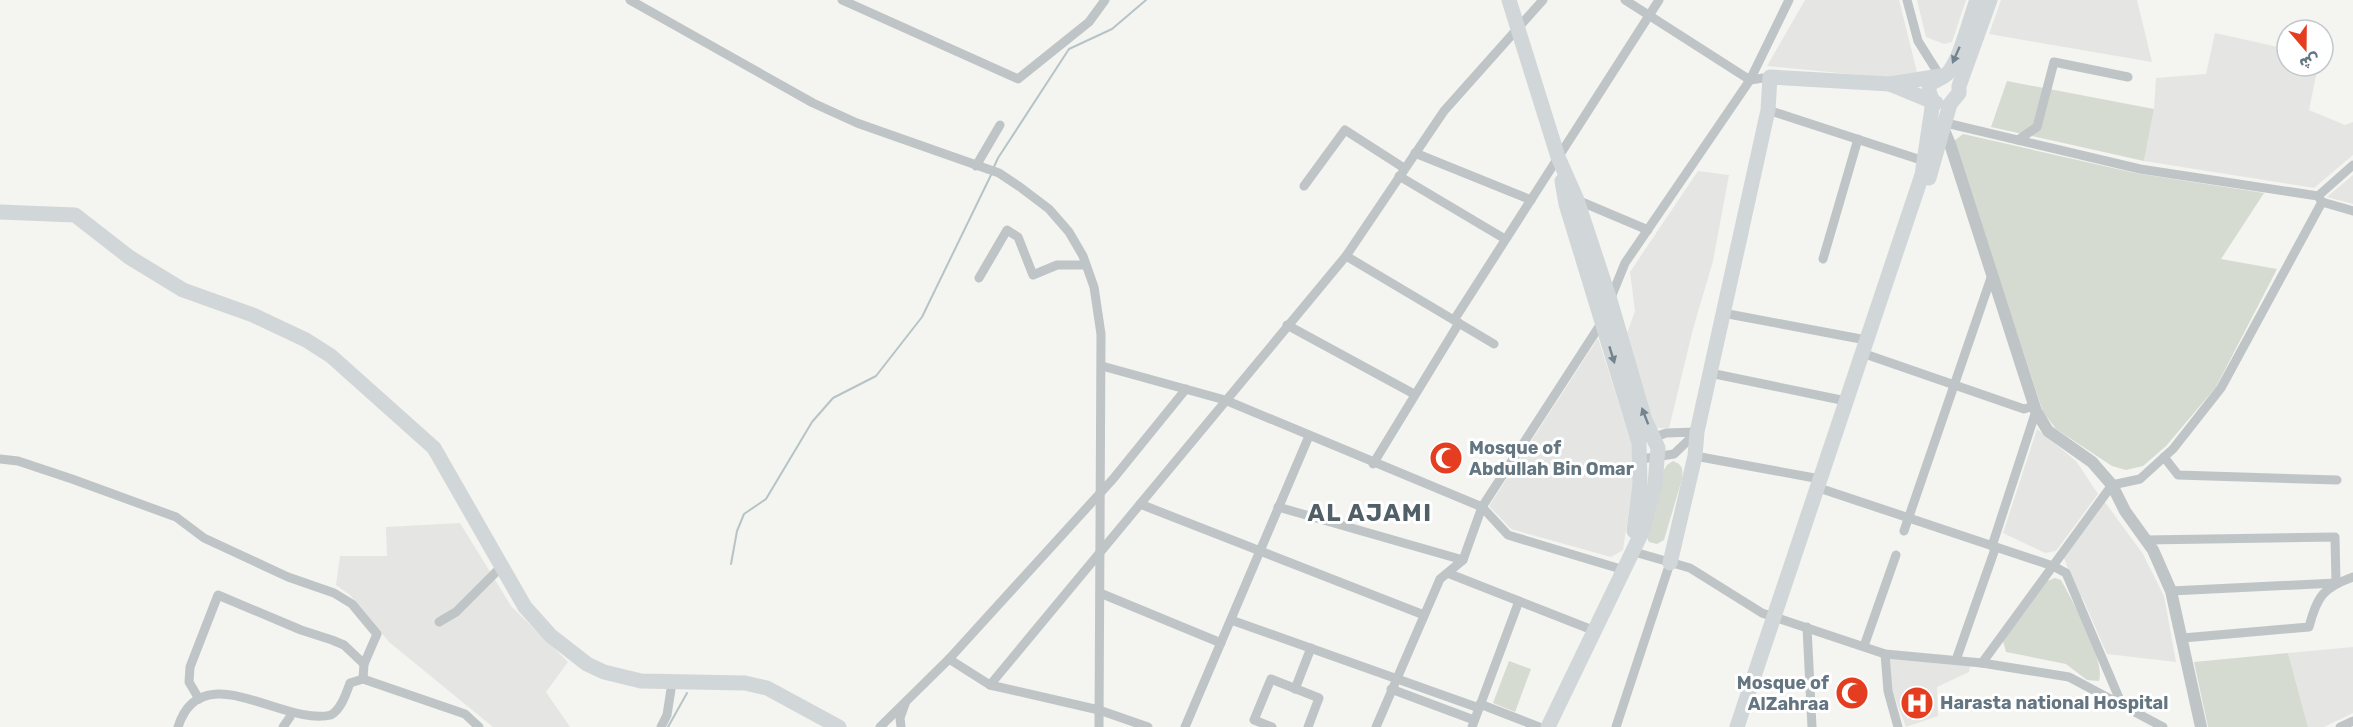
<svg xmlns="http://www.w3.org/2000/svg" width="2353" height="727" font-family="Rubik,'Noto Sans Arabic',sans-serif">
<style>
.built{fill:#e5e5e4}
.green{fill:#d6dbd1}
.lines{fill:none;stroke-linecap:round;stroke-linejoin:round}
.stream{stroke:#b6c4c7;stroke-width:2}
.minor{stroke:#bfc4c6;stroke-width:9}
.tertiary{stroke:#bfc4c6;stroke-width:12}
.primary{stroke:#d1d6d9;stroke-width:15}
.oneway{fill:#74848e}
.labels{text-anchor:middle;stroke-width:6;stroke-linejoin:round;paint-order:stroke}
.poi-label{font-size:18px;font-weight:bold;fill:#637681;stroke:#fff;text-anchor:start}
.district-label{font-size:24px;font-weight:bold;letter-spacing:1.5px;fill:#515f66;stroke:#fff}
</style>
<rect width="100%" height="100%" fill="#f4f4f0"/>
<g class="built">
<path d="M1805,0H1899L1917,72L1890,78L1767,66Z"/>
<path d="M1917,0H1966L1952,42L1944,44L1926,37Z"/>
<path d="M2001,0H2137L2152,62L1989,34Z"/>
<path d="M2215,33L2287,49V66H2318L2309,110L2345,125L2353,122V155L2314,188L2144,161L2154,109L2156,78L2206,74Z"/>
<path d="M1698,171L1729,175L1713,261L1693,329L1669,428H1653L1625,339L1635,311L1630,272Z"/>
<path d="M2353,175V204L2327,197Z"/>
<path d="M1598,338L1632,445L1633,484L1623,550L1611,557L1511,529L1489,506Z"/>
<path d="M2037,429L2076,461L2098,494L2056,551L2045,553L2003,533Z"/>
<path d="M2104,501L2143,554L2164,596L2176,662L2107,654L2082,597L2078,595L2064,558Z"/>
<path d="M460,523L511,606L568,662L546,692L570,727H493L389,642L350,595L336,585L340,556H387L386,527Z"/>
<path d="M2353,647V713L2324,727H2308L2288,653Z"/>
<path d="M1889,659L1970,666L1969,672L1937,687L1938,716L1906,727L1892,690Z"/>
</g>
<g class="green">
<path d="M2007,81L2154,109L2144,161L1991,127Z"/>
<path d="M1963,134L2135,173L2264,193L2221,259L2277,269L2216,387L2166,446L2143,466L2126,470L2112,466L2056,429L2043,412L1954,141Z"/>
<path d="M1673,461C1683,465 1683,469 1682,479L1664,540L1657,544L1649,542L1646,535L1662,473L1667,465Z"/>
<path d="M2055,578L2061,580C2072,600 2106,661 2099,681L2087,680L2066,664L2006,652L2003,641L2047,581Z"/>
<path d="M2288,653L2308,727H2208L2194,662Z"/>
<path d="M1509,661L1531,669L1515,712L1493,703Z"/>
</g>
<g class="lines">
<g class="stream">
<path d="M993,169L998,158L1069,49L1112,29L1146,0"/>
<path d="M731,564L737,531L744,514L766,499L812,422L833,398L876,376L922,317L991,175"/>
<path d="M668,727L687,693"/>
</g>
<g class="minor">
<path d="M630,0L813,103L857,123L999,173L1020,187L1049,209L1069,232L1083,256L1094,287L1101,334L1099,727"/>
<path d="M842,0L1018,79L1089,22L1105,0"/>
<path d="M1625,0L1750,80L1789,0"/>
<path d="M1907,0L1918,41L1940,76"/>
<path d="M1768,110L1924,161"/>
<path d="M1946,123L2140,169L2318,196L2353,165"/>
<path d="M2018,140L2037,127L2054,62L2128,77"/>
<path d="M1415,153L1531,200"/>
<path d="M976,166L1000,125"/>
<path d="M1399,176L1505,239"/>
<path d="M1304,186L1345,130L1404,168"/>
<path d="M1577,200L1648,230"/>
<path d="M2322,202L2353,211"/>
<path d="M1346,256L1494,344"/>
<path d="M1823,259L1858,139"/>
<path d="M979,278L1007,230L1018,237L1033,275L1057,265H1086"/>
<path d="M1610,300L1625,263L1750,80L1770,77"/>
<path d="M1723,313L1866,340"/>
<path d="M1454,320L1659,0"/>
<path d="M1287,325L1414,394"/>
<path d="M1862,353L2024,409L2034,406"/>
<path d="M1102,366L1225,400L1482,507L1508,535L1624,570"/>
<path d="M1710,373L1846,401"/>
<path d="M1695,456L1820,479"/>
<path d="M2164,457L2178,475L2337,480"/>
<path d="M0,459L18,461L72,479L176,517L204,538L288,577L334,593L352,604L377,634L364,664L363,679"/>
<path d="M1642,459L1674,454L1697,432L1666,433L1650,439"/>
<path d="M1373,464L1459,323"/>
<path d="M1825,490L2053,566L2066,573L2122,705"/>
<path d="M1140,504L1424,615"/>
<path d="M1278,507L1463,560"/>
<path d="M1904,531L1992,275"/>
<path d="M2146,540L2335,537L2336,583L2171,591"/>
<path d="M1631,551L1690,568L1762,613L1885,654L1982,663L2069,677L2163,727"/>
<path d="M1450,574L1595,631"/>
<path d="M1100,593L1221,643"/>
<path d="M1231,620L1479,708"/>
<path d="M439,622L456,612L502,566"/>
<path d="M1807,627L1812,727"/>
<path d="M2183,638L2309,627C2317,596 2323,588 2353,577"/>
<path d="M1864,646L1896,555"/>
<path d="M1885,654L1888,691L1898,727"/>
<path d="M949,659L990,685L1099,710L1148,727"/>
<path d="M1956,660L1995,549L1992,546L2036,411"/>
<path d="M1982,663L2112,485L2140,479L2173,449L2221,388L2322,202L2318,196"/>
<path d="M990,685L1346,256L1444,111L1543,0"/>
<path d="M1295,689L1311,648"/>
<path d="M1391,689L1474,720"/>
<path d="M199,699L189,682L190,667L218,595L301,630L332,640L344,645L364,664"/>
<path d="M1480,704L1539,727"/>
<path d="M178,727C201,654 284,727 331,715C341,709 346,694 350,683L363,679L465,714L479,727"/>
<path d="M283,727L290,717"/>
<path d="M661,727L667,715L672,683"/>
<path d="M880,727L949,659L1113,479L1186,389"/>
<path d="M901,727L900,718L905,704"/>
<path d="M1185,727L1309,436"/>
<path d="M1272,727L1254,720L1271,679L1319,698L1308,727"/>
<path d="M1376,727L1440,579L1463,560L1482,507L1602,322"/>
<path d="M1472,727L1519,601"/>
<path d="M1616,727L1670,563"/>
<path d="M2340,727L2353,721"/>
</g>
<path class="tertiary" d="M1944,130L1950,144L2036,411L2048,431L2092,462L2112,485L2125,511L2153,550L2171,591L2201,727"/>
<g class="primary">
<path d="M1509,0L1558,157L1577,200L1610,300L1645,420L1658,448L1655,485L1642,532L1548,727"/>
<path d="M1936,103L1890,84L1940,76"/>
<path d="M1929,178L1950,104L1959,93V86L1990,0"/>
<path d="M1562,181L1566,204L1639,443L1640,484L1634,531"/>
<path d="M0,212L75,215L129,257L183,290L253,315L306,340L331,356L434,448L525,607L551,636L587,664L604,672L641,681L745,683L767,688L839,727"/>
<path d="M1670,563L1695,456L1697,432L1768,110L1770,77L1890,84"/>
<path d="M1737,727L1922,175L1933,101C1922,80 1937,83 1947,74C1960,61 1970,18 1977,0"/>
</g>
</g>
<defs><path id="oneway-solid" d="M-6-.8H1V-3.2L6.5 0L1 3.2V.8H-6Z" transform="scale(1.5)"/></defs>
<g class="oneway">
<use href="#oneway-solid" transform="translate(1956 55) rotate(114)"/>
<use href="#oneway-solid" transform="translate(1612 355) rotate(73)"/>
<use href="#oneway-solid" transform="translate(1645 416) rotate(-111)"/>
</g>
<defs>
<g id="mosque-disc" transform="scale(1.725)"><circle r="9.5" fill="#e43d20" stroke="#fff"/><path d="M3.5-4.9A6 6 0 1 0 3.5 4.9A5 5 0 1 1 3.5-4.9Z" fill="#fff"/></g>
<g id="hospital-disc" transform="scale(1.725)"><circle r="9.5" fill="#e43d20" stroke="#fff"/><path d="M-5-5h3v3.5h4V-5h3V5h-3V1.5h-4V5h-3Z" fill="#fff"/></g>
</defs>
<g fill-rule="evenodd">
<use href="#mosque-disc" x="1446" y="458"/>
<use href="#mosque-disc" x="1852" y="693"/>
<use href="#hospital-disc" x="1917" y="703"/>
</g>
<g class="labels">
<g class="poi-label">
<text x="1469" y="454">Mosque of<tspan x="1469" dy="21">Abdullah Bin Omar</tspan></text>
<text x="1829" y="689" text-anchor="end">Mosque of<tspan x="1829" dy="21">AlZahraa</tspan></text>
<text x="1940" y="709">Harasta national Hospital</text>
</g>
<g class="district-label">
<text x="1370" y="521">AL AJAMI</text>
</g>
</g>
<g transform="translate(2305 48) rotate(160)"><circle r="28" fill="#ffffff" stroke="#c1c8cd" stroke-width="1.5"/>
<path d="M0-4.5L10 22L0 15L-10 22Z" fill="#e43d20"/>
<text y="-9" font-size="16" font-weight="bold" text-anchor="middle" fill="#637681">ش</text>
</g>
</svg>
